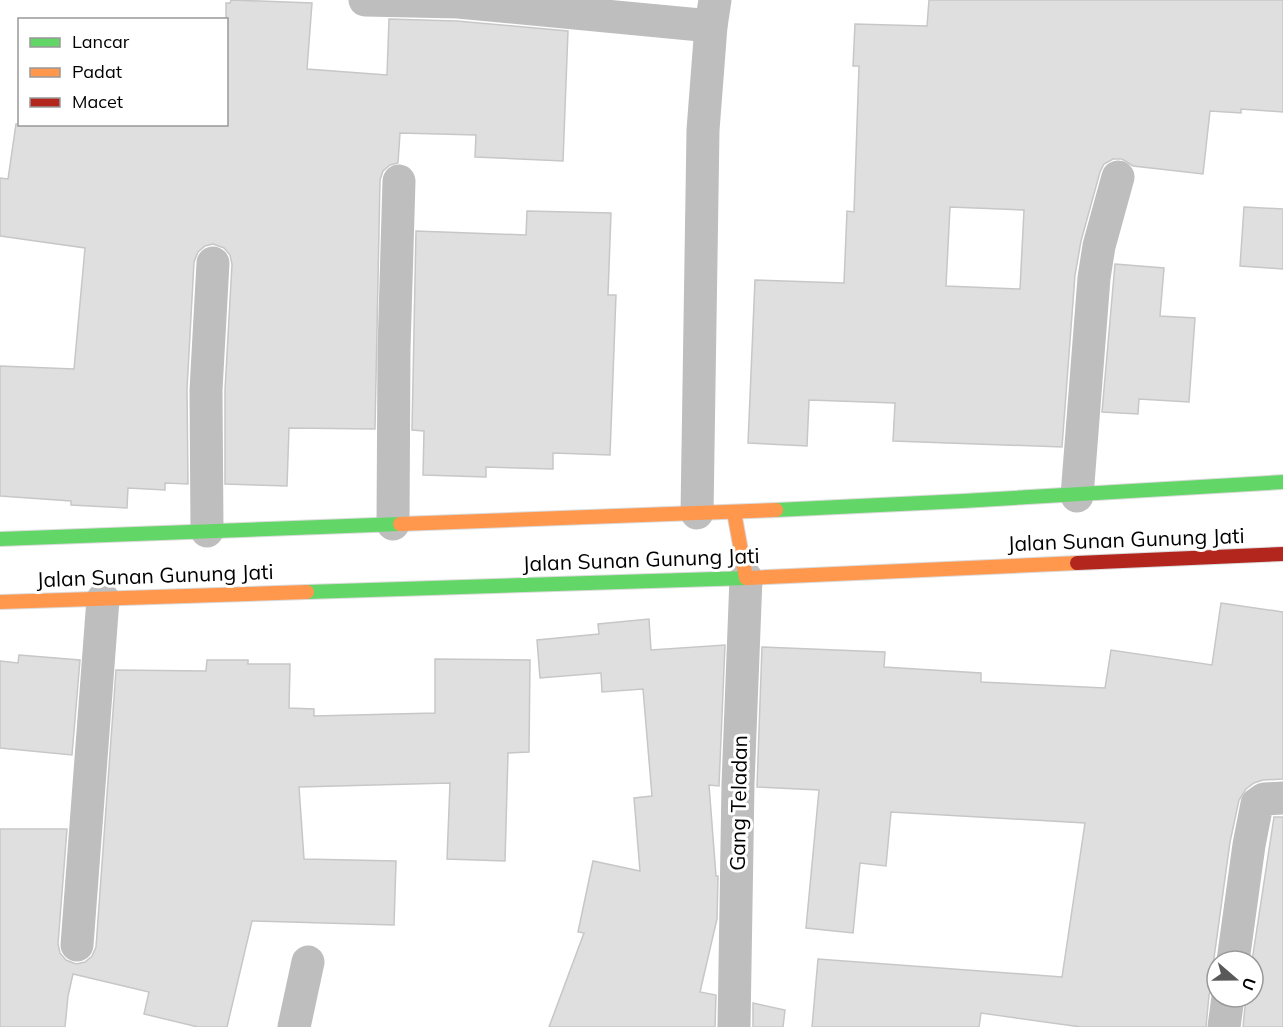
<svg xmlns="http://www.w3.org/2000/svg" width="1283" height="1027" font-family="Mulish,sans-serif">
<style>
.building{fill:#dfdfdf;stroke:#c7c7c7;stroke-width:1.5;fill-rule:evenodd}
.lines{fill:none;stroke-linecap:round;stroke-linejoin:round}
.fast-casing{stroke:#dbdbdb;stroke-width:16}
.slow-casing{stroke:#dbdbdb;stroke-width:16}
.jam-casing{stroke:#dbdbdb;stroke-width:16}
.street{stroke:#bebebe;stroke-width:33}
.fast{stroke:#63d668;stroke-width:14}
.slow{stroke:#ff974d;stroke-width:14}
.jam{stroke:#b3261e;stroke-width:14}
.labels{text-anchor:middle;stroke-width:6;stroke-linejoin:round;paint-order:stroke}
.street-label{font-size:21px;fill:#000;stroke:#fff}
</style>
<rect width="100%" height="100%" fill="#fff"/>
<g class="building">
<path d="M231,0L312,3L307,69L387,75L389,19L457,21L568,31L563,161L475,157L476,135L400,133L398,163L390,165L383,171L380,180L375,429L289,428L287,486L225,484V390L232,264L230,255L224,248L213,244L205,246L198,252L194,262L187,389L188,484L165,483V490L128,488L127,508L71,505V501L0,496V366L74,369L85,248L0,236V178L8,179L16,124H226V3H230Z"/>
<path d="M929,0H1283V112L1241,109V113L1210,111L1203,174L1133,166L1122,159H1113L1104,164L1100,172L1081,241L1075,275L1062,447L893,441L895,403L809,400L807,446L748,443L755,280L844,283L847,211L854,212L859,66H853L855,24L927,26ZM950,207L1024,210L1020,289L946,286Z"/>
<path d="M1244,207L1283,209V269L1240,266Z"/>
<path d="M527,211L611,213L608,295H616L610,455L553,453V469L486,467V477L423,475L424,431L412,430L416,231L526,235Z"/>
<path d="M1115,264L1164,268L1160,316L1195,318L1189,402L1139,399L1138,414L1102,412Z"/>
<path d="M1221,603L1283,612V779L1263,780L1254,783L1246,789L1239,800L1230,842L1214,958L1217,983L1213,986L1209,995L1206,1027H1081L981,1013L979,1027H812L818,959L1062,977L1085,823L891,812L886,866L860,863L853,933L806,928L819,790L757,787L762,647L885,652L884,667L981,673V682L1105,688L1111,650L1212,665Z"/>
<path d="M649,619L651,650L725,645L719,786L709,785L716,876H718L717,919L700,992L716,995L715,1027H549L584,933L578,932L593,861L640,871L634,798L652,796L643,689L602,692L601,673L540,678L537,640L599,634L598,624Z"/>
<path d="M19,655L80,660L72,755L0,748V661L18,663Z"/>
<path d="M435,659L530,660L529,752L508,753L505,861L447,859L450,783L299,787L304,859L396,861L394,925L252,921L227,1027H198L144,1014L149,992L73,974L68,996L65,1027H0V829H67L58,944L60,953L66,960L76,964L85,962L92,956L96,947L116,670L206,671L207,660H248V664H290L289,708L314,709V716L435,713Z"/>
<path d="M1274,817H1283V1027H1243L1246,997H1253L1252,961Z"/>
<path d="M753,1003L785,1010L783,1027H753Z"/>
</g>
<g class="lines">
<g class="fast-casing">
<g id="fast">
<path d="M776,510L963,501L1283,482"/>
<path d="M0,539L400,524"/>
<path d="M307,592L748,578"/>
</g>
</g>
<g class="slow-casing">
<g id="slow">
<path d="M734,512L746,578"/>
<path d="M400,524L776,510"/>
<path d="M748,578L1077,563"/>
<path d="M0,602L307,592"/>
</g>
</g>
<g class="jam-casing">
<path id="jam" d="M1077,563L1283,554"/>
</g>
<g class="street">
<path d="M365,0L458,2L711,26"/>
<path d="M1077,496L1094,278L1099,246L1118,177"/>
<path d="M697,513L703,130L711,26L715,0"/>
<path d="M393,524L394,350L399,181"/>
<path d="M207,531L206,390L213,263"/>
<path d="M77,945L103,599"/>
<path d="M1233,961L1249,845L1257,804L1264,799L1283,798"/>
<path d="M294,1027L308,962"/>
<path d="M734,1027L738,784L746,578"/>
<path d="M1224,1027L1228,997"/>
</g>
<use href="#fast" class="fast"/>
<use href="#slow" class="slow"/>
<use href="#jam" class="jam"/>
</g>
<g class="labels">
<g class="street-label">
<text transform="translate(1126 540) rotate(-2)" y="7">Jalan Sunan Gunung Jati</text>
<text transform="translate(641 560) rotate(-2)" y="7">Jalan Sunan Gunung Jati</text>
<text transform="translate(155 576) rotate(-2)" y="7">Jalan Sunan Gunung Jati</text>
<text transform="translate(739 803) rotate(-89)" y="7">Gang Teladan</text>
</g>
</g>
<rect x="18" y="18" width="210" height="108" fill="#ffffff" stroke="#999999" stroke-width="1.5"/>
<rect x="30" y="38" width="30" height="9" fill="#63d668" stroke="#999999" stroke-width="1.5"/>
<text x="72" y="48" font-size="18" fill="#000000">Lancar</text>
<rect x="30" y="68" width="30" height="9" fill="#ff974d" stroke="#999999" stroke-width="1.5"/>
<text x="72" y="78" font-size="18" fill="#000000">Padat</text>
<rect x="30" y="98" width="30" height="9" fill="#b3261e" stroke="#999999" stroke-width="1.5"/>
<text x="72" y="108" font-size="18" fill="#000000">Macet</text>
<g transform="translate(1235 979) rotate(110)"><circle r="28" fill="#ffffff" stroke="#999999" stroke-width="1.5"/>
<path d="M0-4.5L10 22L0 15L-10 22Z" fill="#595959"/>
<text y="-9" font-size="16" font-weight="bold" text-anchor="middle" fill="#000000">U</text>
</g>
</svg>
